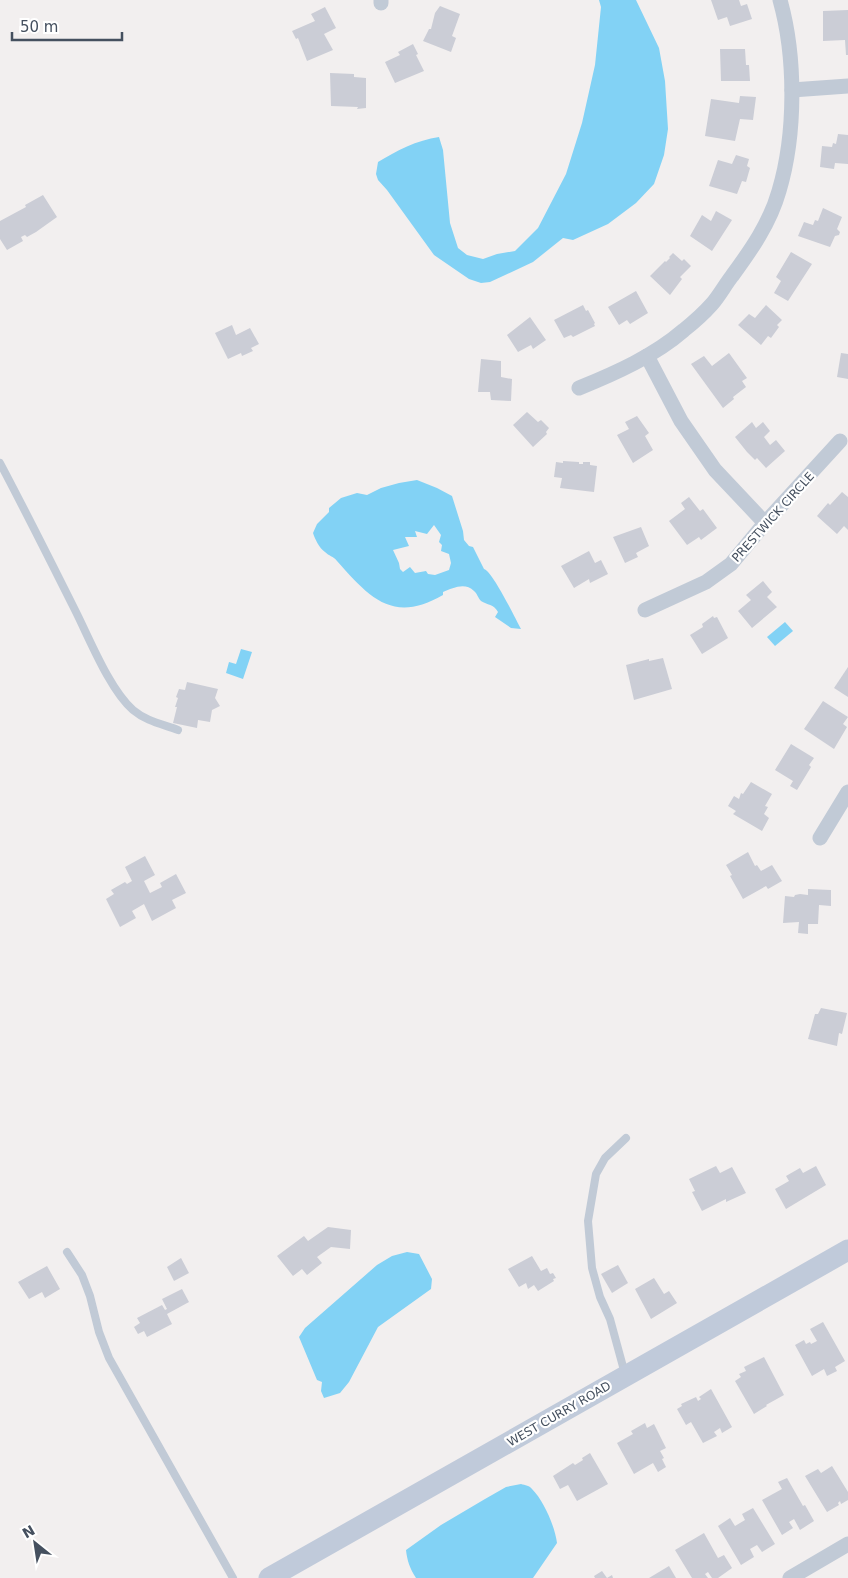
<svg xmlns="http://www.w3.org/2000/svg" width="848" height="1578" font-family="'DejaVu Sans',sans-serif">
<style>
.water{fill:#82d2f5;fill-rule:evenodd}
.building{fill:#cbcdd6}
.lines{fill:none;stroke-linecap:round;stroke-linejoin:round}
.lane{stroke:#c1cad6;stroke-width:8}
.street{stroke:#c1cad6;stroke-width:15}
.secondary{stroke:#c0cada;stroke-width:21}
.labels{text-anchor:middle;stroke-width:4.5;stroke-linejoin:round;paint-order:stroke}
.street-label{font-size:12px;fill:#45505f;stroke:#fff}
</style>
<rect width="100%" height="100%" fill="#f2efef"/>
<g class="water">
<path d="M599,0H636L659,48L665,81L668,129L664,155L654,184L636,203L608,224L573,240L563,238L533,262L490,282L481,283L469,279L434,255L387,190L378,180L376,174L378,162C396,151 417,140 439,137L443,150L450,223L458,248L467,255L483,259L497,254L515,251L538,228L566,174L582,123L595,65L601,7Z"/>
<path d="M417,480L437,488L452,496L463,531L464,540L469,546L473,547L484,569C493,572 515,618 521,629L511,628L495,617L498,612C494,604 487,605 481,601C478,598 477,593 474,591C465,582 453,588 443,592V595C393,624 370,598 337,561C333,556 329,556 325,552C319,548 315,539 313,533L317,524L329,512V508L341,498L357,493L367,495L381,488L399,483ZM434,525L441,535L439,542L442,545L441,551L449,554L451,563L449,570L435,575L428,574L426,571L415,573L410,567L403,572L400,569L399,563L393,550L409,546L405,537H417L415,531L427,534Z"/>
<path d="M785,622L793,631L775,646L767,637Z"/>
<path d="M241,649L252,652L243,679L226,673L229,662L236,664Z"/>
<path d="M407,1252L419,1254L432,1279L431,1289L378,1327L349,1382L340,1393L324,1398L321,1391L322,1382L317,1380L299,1337L305,1328L377,1265L392,1256Z"/>
<path d="M521,1484C525,1485 530,1486 532,1489C544,1501 555,1527 557,1543L533,1578H416C410,1569 407,1560 406,1550L441,1525L485,1499L506,1487Z"/>
</g>
<g class="building">
<path d="M711,0H739L741,6L747,4L752,19L730,26L727,17L718,20Z"/>
<path d="M440,6L460,14L452,36L456,38L451,52L423,41L429,29H431L435,13Z"/>
<path d="M325,7L336,28L324,34L333,50L307,61L298,38L296,39L292,31L315,21L311,14Z"/>
<path d="M848,10V55H846L845,40L823,41V11Z"/>
<path d="M413,44L418,54L416,55L424,71L395,83L385,62L400,55L398,52Z"/>
<path d="M720,49H745L746,65H749L750,81H721Z"/>
<path d="M330,73L354,74V77L366,78V108L357,109L358,107L331,106Z"/>
<path d="M740,96L756,97L753,120L740,119L735,141L705,136L711,99L739,103Z"/>
<path d="M838,134L848,135V164L835,163L834,169L820,167L822,146L832,147L833,143L836,144Z"/>
<path d="M736,155L749,159L747,166L750,168L746,182L742,181L737,194L709,186L718,160L732,164Z"/>
<path d="M43,195L57,217L36,232L27,237L25,235L21,237L23,241L7,250L0,239V221L26,207L25,205Z"/>
<path d="M823,208L842,217L837,229L840,232L839,235L835,236L830,247L798,236L804,222L813,225L815,220L818,221Z"/>
<path d="M716,211L732,220L712,251L690,236L702,215L711,221Z"/>
<path d="M791,252L812,264L788,301L774,293L781,281L776,277Z"/>
<path d="M673,253L682,261L684,259L691,266L680,277L682,279L670,295L650,276L665,261L666,262L670,258L669,257Z"/>
<path d="M636,291L648,313L630,324L627,320L619,325L608,307Z"/>
<path d="M583,305L586,311L588,310L595,323L594,324L595,326L573,337L571,335L564,338L554,320Z"/>
<path d="M766,305L782,320L777,325L779,327L771,338L768,336L761,345L738,325L749,314L755,318Z"/>
<path d="M530,317L546,340L533,349L531,345L518,352L507,335Z"/>
<path d="M232,325L236,335L250,328L259,344L251,348L253,351L242,356L241,353L228,359L215,333Z"/>
<path d="M729,353L747,378L742,381L746,387L733,397L734,399L723,408L691,364L704,356L712,366Z"/>
<path d="M841,353L848,354V379L837,377Z"/>
<path d="M481,359L501,361V377L512,379L511,401L491,400L490,392H478Z"/>
<path d="M527,412L538,422L541,420L549,428L546,432L547,434L533,447L513,425Z"/>
<path d="M637,416L649,433L645,436L653,450L633,463L617,435L629,429L625,422Z"/>
<path d="M752,422L756,428L763,422L770,431L764,437L770,445L776,440L785,451L766,468L757,458L755,460L747,452L735,437Z"/>
<path d="M563,461L579,462V464H583V462H590V465L597,466L594,492L560,488L562,478L554,477L556,462L563,463Z"/>
<path d="M842,492L848,497V530L844,526L837,534L817,516L828,503L830,505Z"/>
<path d="M689,497L700,511L703,509L717,528L701,540L699,537L687,545L669,521L685,509L681,503Z"/>
<path d="M641,527L649,546L636,553L638,557L625,563L613,537Z"/>
<path d="M589,551L595,563L601,560L608,574L590,583L589,579L574,588L561,566Z"/>
<path d="M763,581L772,592L767,597L777,607L752,628L738,611L751,600L746,595Z"/>
<path d="M713,616L714,618L717,617L728,638L702,654L690,635L703,627L702,624Z"/>
<path d="M663,658L672,689L634,700L626,665L649,659V661Z"/>
<path d="M848,667V697L834,688Z"/>
<path d="M187,682L218,689L215,698L220,706L212,710L210,722L198,720L197,728L173,723L177,707H175L178,698L176,697L179,689L185,690Z"/>
<path d="M823,701L848,717L843,724L847,727L834,749L804,729Z"/>
<path d="M791,744L814,758L809,765L811,767L797,790L790,786L793,781L775,770Z"/>
<path d="M751,782L772,794L765,806L768,807L764,814L769,818L762,831L733,814L736,811L728,806L734,796L739,799L741,793L743,794Z"/>
<path d="M748,852L755,866L757,865L761,871L772,865L782,881L768,889L766,886L743,899L730,876L732,875L726,865Z"/>
<path d="M145,856L155,875L144,881L150,893L162,887L160,883L176,874L186,893L172,900L176,908L152,921L144,904L132,911L136,918L120,927L106,899L114,894L111,890L125,882L127,884L132,881L125,867Z"/>
<path d="M808,889L831,890V906L819,905L818,924H808V934L798,933L799,922L783,923L785,896L794,897L795,895L800,894L808,895Z"/>
<path d="M821,1008L847,1013L842,1034L839,1033L837,1046L808,1039L815,1014H818Z"/>
<path d="M716,1166L720,1173L732,1167L746,1193L726,1202V1199L702,1211L692,1192L695,1191L689,1179Z"/>
<path d="M816,1166L826,1185L786,1209L775,1189L789,1181L786,1176L800,1168L803,1173Z"/>
<path d="M328,1227L351,1230L350,1249L331,1247L317,1257L322,1263L307,1275L302,1269L293,1276L277,1256L304,1236L308,1241Z"/>
<path d="M532,1256L541,1271L547,1268L550,1274L553,1273L556,1278L553,1279L554,1281L538,1291L534,1285L528,1289L526,1283L519,1287L508,1269Z"/>
<path d="M181,1258L189,1273L174,1281L167,1267Z"/>
<path d="M618,1265L628,1283L612,1293L601,1274Z"/>
<path d="M47,1266L60,1289L45,1298L42,1292L29,1299L18,1282Z"/>
<path d="M654,1278L664,1294L669,1291L677,1303L651,1319L635,1289Z"/>
<path d="M182,1289L189,1302L167,1314L172,1324L147,1337L144,1331L138,1334L134,1327L140,1323L137,1318L162,1305L165,1310L167,1309L162,1299Z"/>
<path d="M823,1322L845,1361L835,1367L837,1371L827,1376L824,1369L812,1376L795,1345L804,1340L806,1344L810,1342L811,1344L817,1341L810,1329Z"/>
<path d="M764,1357L784,1395L766,1405L767,1406L754,1414L735,1381L741,1377L739,1374L746,1371L744,1367Z"/>
<path d="M711,1389L732,1427L722,1433L720,1428L714,1432L717,1436L703,1443L691,1422L686,1425L677,1409L682,1406L681,1404L696,1397L698,1401L701,1399L699,1397Z"/>
<path d="M645,1423L647,1428L654,1424L666,1448L660,1451L664,1458L662,1459L666,1467L658,1472L653,1463L634,1474L617,1443L633,1434L631,1431Z"/>
<path d="M590,1453L608,1484L577,1501L568,1485L560,1489L553,1476L573,1463L575,1465L583,1460L582,1458Z"/>
<path d="M832,1466L848,1492V1500L841,1504L840,1501L838,1503L839,1505L827,1512L805,1476L818,1469L821,1473Z"/>
<path d="M787,1478L803,1506L805,1505L814,1521L800,1530L794,1519L789,1522L793,1528L782,1535L762,1500L782,1489L778,1482Z"/>
<path d="M753,1508L775,1544L762,1552L757,1545L750,1549L754,1557L741,1565L718,1526L730,1518L735,1526L745,1520L742,1514Z"/>
<path d="M704,1533L718,1558L724,1555L732,1568L718,1578H712L708,1572L705,1574L708,1578H692L675,1550Z"/>
<path d="M669,1566L676,1578H649Z"/>
<path d="M602,1571L607,1578L612,1575L613,1578H595L594,1576Z"/>
</g>
<g class="lines">
<g class="lane">
<path d="M0,463C26,512 51,562 76,612C90,640 110,690 133,710C146,721 162,724 178,730"/>
<path d="M67,1252L82,1275L90,1296L99,1332L109,1358L233,1578"/>
<path d="M625,1374L610,1319L600,1297L592,1268L588,1221L596,1174L605,1158L626,1138"/>
</g>
<g class="street">
<path d="M381,0V3"/>
<path d="M792,90L848,86"/>
<path d="M647,356L681,421L715,470L765,523"/>
<path d="M579,388C616,373 654,356 684,330C694,322 704,313 712,304C719,296 725,285 732,276C751,250 770,223 779,191C796,134 796,57 780,0"/>
<path d="M645,610L706,582L731,564L765,523L840,441"/>
<path d="M820,838L848,792"/>
<path d="M790,1578L848,1544"/>
</g>
<path class="secondary" d="M269,1578L848,1250"/>
</g>
<g class="labels">
<g class="street-label">
<text transform="translate(773 517) rotate(-48)" y="4">PRESTWICK CIRCLE</text>
<text transform="translate(559 1414) rotate(-30)" y="4">WEST CURRY ROAD</text>
</g>
</g>
<g transform="translate(35 1543) rotate(330)" stroke="#ffffff" stroke-width="4" paint-order="stroke">
<path d="M0-4L9 19L0 12L-9 19Z" fill="#45505f"/>
<text y="-8" font-size="14" font-weight="bold" text-anchor="middle" fill="#45505f">N</text>
</g>
<path d="M12 32v8h110v-8" fill="none" stroke="#45505f" stroke-width="2.5"/>
<text x="20" y="32" font-size="15" fill="#45505f" stroke="#ffffff" stroke-width="4" paint-order="stroke">50 m</text>
</svg>
